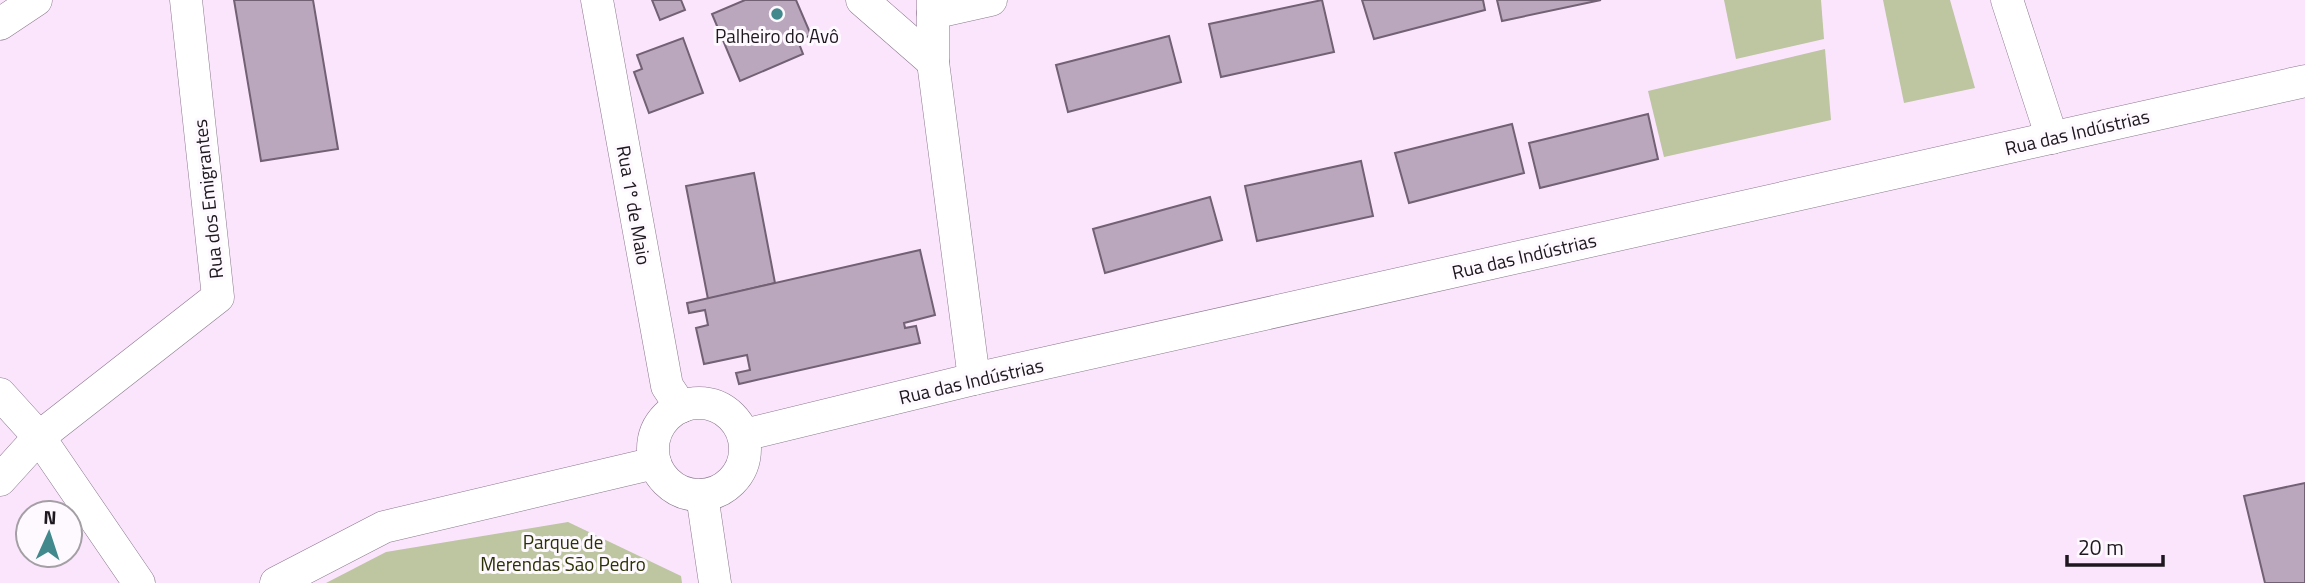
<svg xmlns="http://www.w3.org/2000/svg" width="2305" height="583" font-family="'Titillium Web',sans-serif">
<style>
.green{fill:#bdc5a1}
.building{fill:#bba7bd;stroke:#726074;stroke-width:2}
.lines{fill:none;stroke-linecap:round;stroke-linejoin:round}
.street-casing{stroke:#8b788d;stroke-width:33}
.street{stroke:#fff;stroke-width:32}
.poi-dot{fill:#41898d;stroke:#fdf9fe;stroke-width:2.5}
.labels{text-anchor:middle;stroke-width:6;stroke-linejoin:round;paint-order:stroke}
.poi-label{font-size:19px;fill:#1e171f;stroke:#fdf9fe}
.street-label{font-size:19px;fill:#1e171f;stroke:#fdf9fe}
.park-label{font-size:19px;fill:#2b3104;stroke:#fdf9fe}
</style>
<rect width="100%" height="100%" fill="#fbe5fd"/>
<g class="green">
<path d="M1724,0H1821L1824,39L1736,59Z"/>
<path d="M1883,0H1950L1975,88L1904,103Z"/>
<path d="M1825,49L1831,120L1664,157L1648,91Z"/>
<path d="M568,522L681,576L682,583H326L386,552Z"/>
</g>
<g class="building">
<path d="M234,0H313L338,149L261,161Z"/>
<path d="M652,0H681L685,10L660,20Z"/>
<path d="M745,0H796L811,35L798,41L803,54L740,81L712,14Z"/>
<path d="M1322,0L1334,52L1221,77L1209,24Z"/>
<path d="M1362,0H1483L1485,10L1374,39Z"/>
<path d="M1497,0H1601L1502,21Z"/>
<path d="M1169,36L1181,82L1068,112L1056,65Z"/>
<path d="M683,38L703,93L649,113L634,72L642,69L637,55Z"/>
<path d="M1648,114L1658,159L1540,188L1529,143Z"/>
<path d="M1512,124L1524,173L1409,203L1395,153Z"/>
<path d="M1361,161L1373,216L1257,241L1245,186Z"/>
<path d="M754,173L775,283L708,299L686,186Z"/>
<path d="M1210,197L1222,240L1105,273L1093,229Z"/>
<path d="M920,250L935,315L904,323L905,328L916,326L920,343L739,384L736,373L750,370L747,355L704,364L696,328L708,325L705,310L689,313L687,303Z"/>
<path d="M2305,483V583H2265L2244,496Z"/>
</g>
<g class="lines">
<g class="street-casing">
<g id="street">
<path d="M597,0L667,386L681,407"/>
<path d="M862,0L933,62"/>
<path d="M933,0V62L974,379"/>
<path d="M2007,0L2052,138"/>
<path d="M933,13L991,0"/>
<path d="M0,24L36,0"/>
<path d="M0,394L39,437L139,583"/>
<circle cx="699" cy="449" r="46"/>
<path d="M744,435L974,379L2305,81"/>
<path d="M0,480L39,437L218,297L186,0"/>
<path d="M702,495L715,583"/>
<path d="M276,583L384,527L655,463"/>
</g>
</g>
<use href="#street" class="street"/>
</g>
<circle class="poi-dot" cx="777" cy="14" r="7"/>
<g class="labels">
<g class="poi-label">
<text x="777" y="43">Palheiro do Avô</text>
</g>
<g class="street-label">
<text transform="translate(2077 132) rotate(-13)" y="7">Rua das Indústrias</text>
<text transform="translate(208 199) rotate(-96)" y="7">Rua dos Emigrantes</text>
<text transform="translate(634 205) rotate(80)" y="7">Rua 1º de Maio</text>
<text transform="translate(1524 256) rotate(-13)" y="7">Rua das Indústrias</text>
<text transform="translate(971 381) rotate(-13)" y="7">Rua das Indústrias</text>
</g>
<g class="park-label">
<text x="563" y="549">Parque de<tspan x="563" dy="22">Merendas São Pedro</tspan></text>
</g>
</g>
<g transform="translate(49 534) rotate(3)"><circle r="33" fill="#fdf9fe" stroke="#a49fa5" stroke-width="2"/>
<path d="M0-5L12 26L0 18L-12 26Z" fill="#41898d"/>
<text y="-10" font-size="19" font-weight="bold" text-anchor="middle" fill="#1e171f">N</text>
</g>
<path d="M2067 555v10h96v-10" fill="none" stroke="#1e171f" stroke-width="3.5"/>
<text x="2078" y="555" font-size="21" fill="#1e171f" stroke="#fdf9fe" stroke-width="5" paint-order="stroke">20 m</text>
</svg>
